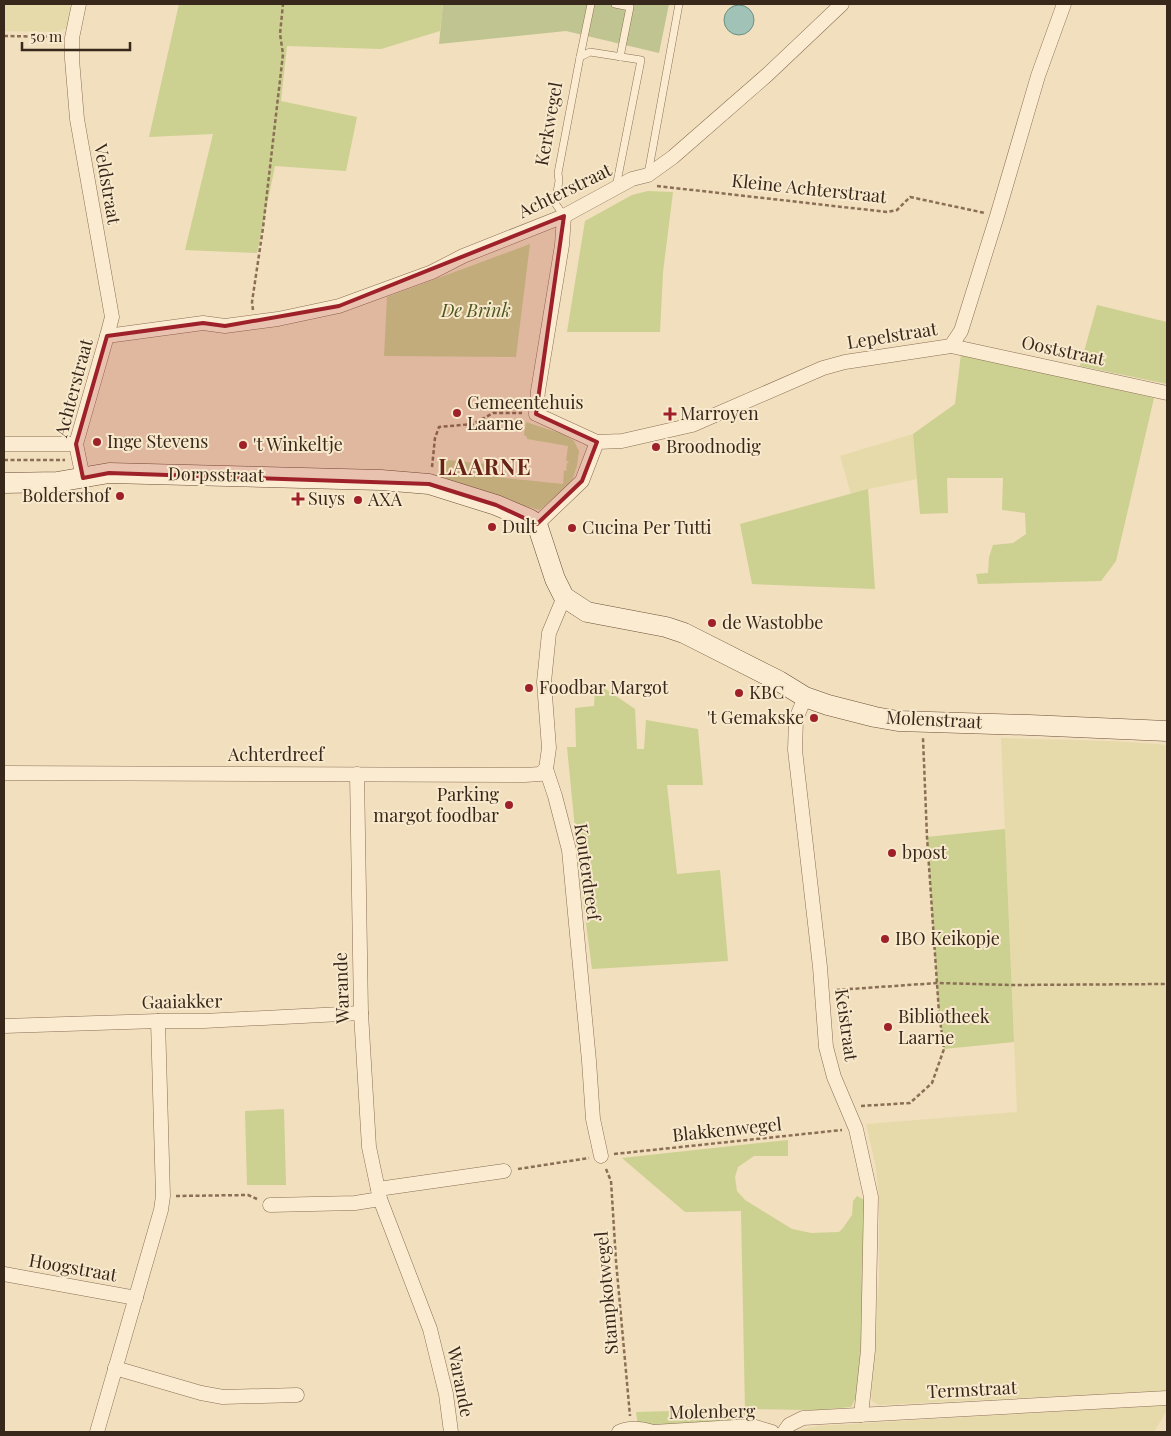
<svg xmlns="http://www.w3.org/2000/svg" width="1171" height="1436" font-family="'Playfair Display',serif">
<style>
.farmland{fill:#e7daaa}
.green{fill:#ccd090}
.cemetery{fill:#c0c490}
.water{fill:#a1c2b7;stroke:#689084}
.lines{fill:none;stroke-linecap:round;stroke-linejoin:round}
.lane-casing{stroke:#8a6e55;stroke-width:8}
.street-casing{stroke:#8a6e55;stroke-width:15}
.secondary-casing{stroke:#6c4f38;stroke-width:21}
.path{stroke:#8a6e55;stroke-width:2.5;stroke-dasharray:4 2.5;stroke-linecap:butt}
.lane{stroke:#fbecd1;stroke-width:7}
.street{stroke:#fbecd1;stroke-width:14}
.secondary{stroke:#fbecd1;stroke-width:20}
.marked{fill:#9e2028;fill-opacity:0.2;stroke:#9e2028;stroke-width:4;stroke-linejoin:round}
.poi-dot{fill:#9e2028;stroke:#f8e9cd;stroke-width:2}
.labels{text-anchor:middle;stroke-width:4;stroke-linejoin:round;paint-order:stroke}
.street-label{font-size:18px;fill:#38271b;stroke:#f8e9cd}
.park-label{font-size:18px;font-style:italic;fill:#4c5720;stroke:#f8e9cd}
.poi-label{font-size:18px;fill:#38271b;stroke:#f8e9cd;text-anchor:start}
.district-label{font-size:22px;font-weight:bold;letter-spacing:1px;fill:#682317;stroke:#f8e9cd}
</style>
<rect width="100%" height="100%" fill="#f1dfbd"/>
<g class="farmland">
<path d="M4,4H71L67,28L57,32L4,31Z"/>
<path d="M913,434L917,479L868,489L851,494L840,456Z"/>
<path d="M1001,738L1109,741L1158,744L1167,746V1391L879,1405L872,1401L871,1393L879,1279V1202L876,1167L866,1124L1017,1112Z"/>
<path d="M1167,1405V1410L1154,1432H797L803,1429L818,1426Z"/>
</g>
<g class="green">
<path d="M179,4H443L440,31L381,49L287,46L281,101L357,117L346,171L275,166L257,253L185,250L213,134L149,137Z"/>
<path d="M648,191L673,192L663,272L660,332H567L585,221L632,195Z"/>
<path d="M530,244L516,357L384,356L387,297Z"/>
<path d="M1097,305L1167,322V384L1080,366Z"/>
<path d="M961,354L1154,398L1116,561L1101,581L978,584L976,574L988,573L989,557L993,545L1013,543L1026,534L1025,513L1002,510L1003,478H947L948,513L920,514L913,434L955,404Z"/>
<path d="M526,422L565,435L574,441L579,451L577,466L572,481L551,501L539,510L453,484C444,478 438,469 438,459L487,464L486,476L563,484L564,470L566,471L567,470L566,469L567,463L569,462L568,461H566L568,446L527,439V437L524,435Z"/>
<path d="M868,489L875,589L752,584L740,524Z"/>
<path d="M599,688H604L635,709L637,749H644L646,720L698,729L703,785H667L677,874L720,870L728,961L592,969L579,870L567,747H576L575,708L594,706L595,690Z"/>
<path d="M1005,829L1014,1042L944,1049L939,1013L927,837Z"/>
<path d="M284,1109L286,1185H247L245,1111Z"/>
<path d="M788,1140V1156H754L738,1167L735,1177L737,1191L745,1200L792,1229L811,1233L839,1232L843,1228L852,1215L853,1201L857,1196L864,1200L865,1219L863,1358L859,1392L851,1407L818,1410L745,1409V1422L638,1426L636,1412L745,1409L741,1211L685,1212L622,1158Z"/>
</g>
<path class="cemetery" d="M443,4H669L659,53L566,31L439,44Z"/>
<circle class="water" cx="739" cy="20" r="15"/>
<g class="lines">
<g class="lane-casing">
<g id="lane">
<path d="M615,4L630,7L620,57"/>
<path d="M580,57L591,4"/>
<path d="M648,174L679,4"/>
<path d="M564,216L555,203L559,181L558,173L580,57L590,52L641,60L616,187"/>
</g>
</g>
<g class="street-casing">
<g id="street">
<path d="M79,4L72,38V59L77,119L112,317L107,336L76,444L83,478"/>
<path d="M564,216L562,245L538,391L536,414L597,442L622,441L692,425L823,368L845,362L951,346L1167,393"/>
<path d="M107,336L203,323L225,326L278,319L339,306L432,272L463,256L564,216L632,179L648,175L673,157L767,75L842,4"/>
<path d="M951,346L961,331L997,216L1038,76L1064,4"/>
<path d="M4,444H76"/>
<path d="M537,524L582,481L597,442"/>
<path d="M564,597L549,633L544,682L549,748L546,769L555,796L569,850L589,1061L593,1119L601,1156"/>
<path d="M805,697L796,719L795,750L820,967L826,1047L834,1077L856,1129L871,1197L868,1350L861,1415"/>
<path d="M4,773L525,775L540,774L546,769"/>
<path d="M357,774L361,1013L369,1147L380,1199L430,1329L446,1394L451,1432"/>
<path d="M4,1026L158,1021H204L361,1013"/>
<path d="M378,1189L504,1171"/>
<path d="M270,1205L355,1203L380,1199"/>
<path d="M4,1274L136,1298"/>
<path d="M115,1368L201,1393L223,1397L297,1395"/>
<path d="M97,1432L161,1210L163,1196L158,1021"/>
<path d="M619,1432C629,1427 643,1429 653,1432L752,1426L772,1432"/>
<path d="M784,1432L789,1425L803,1418L1167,1398"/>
</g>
</g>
<g class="secondary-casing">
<path id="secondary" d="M4,483L57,482L109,473L381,480L429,484L496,505L529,519L537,524L555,579L564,597L587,612L666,627L684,633L779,681L805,697L828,705L875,717L898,721L1029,725L1167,731"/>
</g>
<g class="path">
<path d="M4,36L60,37"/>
<path d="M657,186L887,212L897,210L910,197L985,213"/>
<path d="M253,310L252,302L263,228L283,54L280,34L283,4"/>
<path d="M4,460H65"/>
<path d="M432,467L435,438L439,427L473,424L493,413H522"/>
<path d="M836,990L937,983L1012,985L1167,984"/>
<path d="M861,1106L910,1103L932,1083L944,1049L939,1013L927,837L923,738"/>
<path d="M614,1154L842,1130"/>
<path d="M518,1169L589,1158"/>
<path d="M606,1169L611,1181L616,1261L630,1416"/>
<path d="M176,1196L248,1195L257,1199"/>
<path d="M4,1199H5"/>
</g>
<use href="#lane" class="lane"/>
<use href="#street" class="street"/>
<use href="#secondary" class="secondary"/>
</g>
<path class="marked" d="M564,216L536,414L597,442L582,481L537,524L496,505L429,484L109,473L83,478L76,444L107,336L203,323L225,326L339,306Z"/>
<g class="poi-dot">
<circle cx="457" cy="413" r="5"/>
<path d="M667.5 406.5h5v5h5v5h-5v5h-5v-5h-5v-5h5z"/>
<circle cx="97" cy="442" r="5"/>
<circle cx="243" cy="445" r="5"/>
<circle cx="656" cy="447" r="5"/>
<circle cx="120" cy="496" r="5"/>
<path d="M295.5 491.5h5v5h5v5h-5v5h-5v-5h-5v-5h5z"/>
<circle cx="358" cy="500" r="5"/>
<circle cx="492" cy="527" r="5"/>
<circle cx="572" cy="528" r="5"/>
<circle cx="712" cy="623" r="5"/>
<circle cx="529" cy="688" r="5"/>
<circle cx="739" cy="693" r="5"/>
<circle cx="814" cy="718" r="5"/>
<circle cx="509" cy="805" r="5"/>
<circle cx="892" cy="853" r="5"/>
<circle cx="885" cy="939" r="5"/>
<circle cx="888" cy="1027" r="5"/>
</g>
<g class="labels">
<g class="street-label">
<text transform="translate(549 124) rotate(-80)" y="6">Kerkwegel</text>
<text transform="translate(107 184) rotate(80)" y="6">Veldstraat</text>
<text transform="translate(809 189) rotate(6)" y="6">Kleine Achterstraat</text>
<text transform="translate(565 191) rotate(-26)" y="6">Achterstraat</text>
<text transform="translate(892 336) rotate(-9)" y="6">Lepelstraat</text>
<text transform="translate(1063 351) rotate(12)" y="6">Ooststraat</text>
<text transform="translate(74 388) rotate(-75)" y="6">Achterstraat</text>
<text transform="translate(216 475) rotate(1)" y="6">Dorpsstraat</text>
<text transform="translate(934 720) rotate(3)" y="6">Molenstraat</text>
<text x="276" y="761">Achterdreef</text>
<text transform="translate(587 872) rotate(82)" y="6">Kouterdreef</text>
<text transform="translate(342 988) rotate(-92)" y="6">Warande</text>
<text transform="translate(182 1002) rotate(-1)" y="6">Gaaiakker</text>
<text transform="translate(846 1025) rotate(82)" y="6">Keistraat</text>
<text transform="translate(727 1130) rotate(-6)" y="6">Blakkenwegel</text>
<text transform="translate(73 1268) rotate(10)" y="6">Hoogstraat</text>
<text transform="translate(607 1293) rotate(-95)" y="6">Stampkotwegel</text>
<text transform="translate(460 1382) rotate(79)" y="6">Warande</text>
<text transform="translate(972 1390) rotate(-3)" y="6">Termstraat</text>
<text transform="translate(712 1412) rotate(-1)" y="6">Molenberg</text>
</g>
<g class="park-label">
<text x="476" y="317">De Brink</text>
</g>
<g class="poi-label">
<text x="467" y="409">Gemeentehuis<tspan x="467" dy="21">Laarne</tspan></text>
<text x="680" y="420">Marroyen</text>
<text x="107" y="448">Inge Stevens</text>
<text x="253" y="451">'t Winkeltje</text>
<text x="666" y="453">Broodnodig</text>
<text x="110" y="502" text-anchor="end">Boldershof</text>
<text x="308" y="505">Suys</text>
<text x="368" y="506">AXA</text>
<text x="502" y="533">Dult</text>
<text x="582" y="534">Cucina Per Tutti</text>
<text x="722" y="629">de Wastobbe</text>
<text x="539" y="694">Foodbar Margot</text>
<text x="749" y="699">KBC</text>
<text x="804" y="724" text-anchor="end">'t Gemakske</text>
<text x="499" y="801" text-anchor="end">Parking<tspan x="499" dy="21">margot foodbar</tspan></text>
<text x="902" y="859">bpost</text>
<text x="895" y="945">IBO Keikopje</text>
<text x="898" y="1023">Bibliotheek<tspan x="898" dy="21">Laarne</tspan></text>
</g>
<g class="district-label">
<text x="485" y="475">LAARNE</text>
</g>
</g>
<rect width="1171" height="1436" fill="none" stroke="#38271b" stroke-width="10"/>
<path d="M22 42v8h108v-8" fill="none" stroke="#38271b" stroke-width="2.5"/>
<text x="30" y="42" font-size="15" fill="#38271b" stroke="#f8e9cd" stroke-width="4" paint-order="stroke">50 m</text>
</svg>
